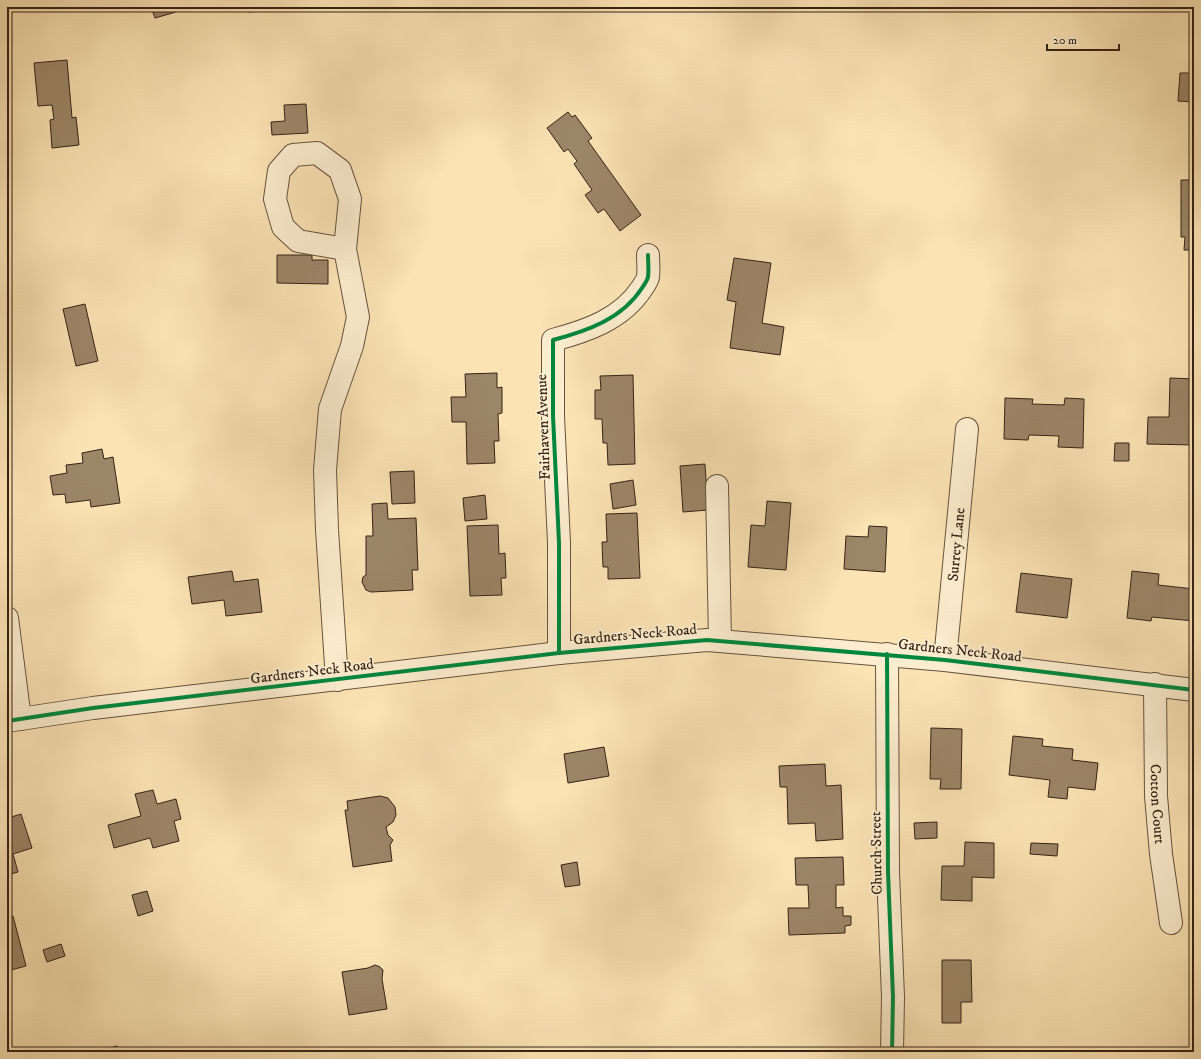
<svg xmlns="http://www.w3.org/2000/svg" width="1201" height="1059" font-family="'IM FELL DW Pica',serif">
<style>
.building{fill:#9c8668;stroke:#362216}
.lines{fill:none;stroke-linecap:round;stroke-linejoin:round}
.minor-casing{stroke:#67523e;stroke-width:24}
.minor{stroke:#fcedce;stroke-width:22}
.cycleway-casing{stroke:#fcedce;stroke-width:6}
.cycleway{stroke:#00873e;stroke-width:4}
.labels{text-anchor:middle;stroke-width:3.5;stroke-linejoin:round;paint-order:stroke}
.street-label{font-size:15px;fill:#362216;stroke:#fcedce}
</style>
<rect width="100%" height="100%" fill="#fbe3b4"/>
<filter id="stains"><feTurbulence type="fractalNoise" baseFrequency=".005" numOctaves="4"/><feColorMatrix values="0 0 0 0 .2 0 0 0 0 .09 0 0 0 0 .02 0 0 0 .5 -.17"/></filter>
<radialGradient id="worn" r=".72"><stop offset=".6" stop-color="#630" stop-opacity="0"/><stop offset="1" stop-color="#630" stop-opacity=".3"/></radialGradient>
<g class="building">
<path d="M151,7H175L176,12L155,18Z"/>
<path d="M248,7H263V11L248,12Z"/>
<rect x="275" y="7" width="14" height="2"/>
<path d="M1192,35H1194V102L1178,101L1180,73H1190Z"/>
<path d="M67,60L72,118L76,117L79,145L52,148L50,120L54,119L52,105L38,106L34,63Z"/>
<path d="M306,104L308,133L272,135L271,122L285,121L284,105Z"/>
<path d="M568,112L572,117L575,115L592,138L588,141L641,215L620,231L604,209L598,213L585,195L592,190L574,164L577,161L568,149L564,152L547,128Z"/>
<path d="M1181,180H1194V250H1184L1185,237H1181Z"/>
<path d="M277,255H312V260H328V284L277,283Z"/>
<path d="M734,258L771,263L762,323L784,327L780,355L730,348L736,302L727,300Z"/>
<path d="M85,304L98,361L76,366L63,309Z"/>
<path d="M497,373V388L502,387V413L498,414L499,441H494L495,463L467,464L466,422H452L451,397H466L465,374Z"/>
<path d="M633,375L635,464L608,465L607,443H603L602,419H595V390H601L600,376Z"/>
<path d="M1170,378L1194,379V445L1147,444L1148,417H1169Z"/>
<path d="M1005,398L1033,399L1032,404L1064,405L1065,398L1084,399L1083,448L1058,447L1059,436L1029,435L1028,440L1004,439Z"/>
<path d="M1115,443H1129V461H1114Z"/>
<path d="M102,449L104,459L113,457L120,503L91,507L90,500L66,503L65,494L53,495L50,476L67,473L66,465L83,463L82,453Z"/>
<path d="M705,464L708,510L683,512L680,466Z"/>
<path d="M414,471L415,503L392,504L390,472Z"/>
<path d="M633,480L636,505L613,509L610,484Z"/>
<path d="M485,495L487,519L465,521L463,498Z"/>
<path d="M767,501L791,503L786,570L748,567L751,525L765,526Z"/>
<path d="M387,503L388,519L416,518L418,570H412L413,590L371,592L366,590L362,582L363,577L366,575V536H373L372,504Z"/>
<path d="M637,513L640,578L608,579V567H603L602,542H607L606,514Z"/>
<path d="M498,525L499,554L505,553L506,578H501L502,595L470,596L467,526Z"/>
<path d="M869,526L887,527L885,572L844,569L846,536L868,537Z"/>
<path d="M232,571L234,582L258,579L262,612L226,616L224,600L192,604L188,577Z"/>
<path d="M1132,571L1159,574L1158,585L1194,589V621L1152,617L1151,621L1127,618Z"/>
<path d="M1021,573L1072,579L1067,618L1016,612Z"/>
<path d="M931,728L962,729L961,789H940L941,779H930Z"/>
<path d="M1013,736L1043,739L1042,746L1073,749L1072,760L1098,763L1095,790L1068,787L1067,799L1048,797L1050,780L1009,775Z"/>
<path d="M604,747L609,776L568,783L564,754Z"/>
<path d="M825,764L826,786L841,785L843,839L816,841L815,823L788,824L787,787H780L779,766Z"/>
<path d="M153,790L157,804L176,799L181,819L174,821L179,841L153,848L150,838L114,848L108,825L141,816L135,794Z"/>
<path d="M380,796L388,798L395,807L396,815L393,822L386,827L388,835L393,840L390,845L392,861L353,867L345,810H348L347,801Z"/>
<path d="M21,814L32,848L13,854L18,872L7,875V815L8,818Z"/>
<path d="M937,822V838L915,839L914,823Z"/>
<path d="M965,842L994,843V878L972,877V901L941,900L942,866H964Z"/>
<path d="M1031,843L1058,844L1057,856L1030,854Z"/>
<path d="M843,857L844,885H836V908L843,907V916H851V925L845,926V933L789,935L788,908H809L808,885H796L795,858Z"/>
<path d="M577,862L580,885L565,887L561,865Z"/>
<path d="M147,891L153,911L138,916L132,895Z"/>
<path d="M13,916L26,966L7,971V918Z"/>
<path d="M61,944L65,956L47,962L43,950Z"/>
<path d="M942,960H971L972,1002H961V1023H942Z"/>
<path d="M375,965L380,967L383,970L382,979L387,1009L349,1015L342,972L368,968Z"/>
<path d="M117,1046L119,1052H95Z"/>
</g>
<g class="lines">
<g class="minor-casing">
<g id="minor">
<path d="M717,486L720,641"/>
<path d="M7,618L20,719"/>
<path d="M559,653V543L553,416V340C587,331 622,319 642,288C644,285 647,281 648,277C649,270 648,262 648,255"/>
<path d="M887,654L888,872L893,997L892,1052"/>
<path id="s1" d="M945,660L967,429"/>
<path d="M337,680L327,530L325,470L330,409L352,346L358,317L345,249L350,199L340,170L317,153L293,155L279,171L275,199L283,227L298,241L345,249"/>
<path id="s2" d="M1155,684L1156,796L1161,854L1171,923"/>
<path d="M7,721L93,708L559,653L707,640L945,660L1194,690"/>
</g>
</g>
<use href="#minor" class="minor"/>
<g class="cycleway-casing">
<g id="cycleway">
<path d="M559,653V543L553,416V340C587,331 622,319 642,288C644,285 647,281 648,277C649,270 648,262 648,255"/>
<path d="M887,654L888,872L893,997L892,1052"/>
<path d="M7,721L93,708L559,653L707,640L945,660L1194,690"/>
</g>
</g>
<use href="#cycleway" class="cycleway"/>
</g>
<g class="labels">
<g class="street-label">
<text transform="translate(543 427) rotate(-92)" y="5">Fairhaven Avenue</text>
<text dy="5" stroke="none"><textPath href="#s1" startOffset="116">Surrey Lane</textPath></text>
<text transform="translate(635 634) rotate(-5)" y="5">Gardners Neck Road</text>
<text transform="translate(960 650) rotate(6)" y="5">Gardners Neck Road</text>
<text transform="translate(312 671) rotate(-7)" y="5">Gardners Neck Road</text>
<text dy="5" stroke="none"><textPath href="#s2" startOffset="120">Cotton Court</textPath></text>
<text transform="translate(876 853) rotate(-91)" y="5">Church Street</text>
</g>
</g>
<rect width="1201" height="1059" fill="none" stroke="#fbe3b4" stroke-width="24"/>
<rect x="8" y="8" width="1185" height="1043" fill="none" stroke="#362216" stroke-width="2"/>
<rect x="12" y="12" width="1177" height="1035" fill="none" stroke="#362216"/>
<path d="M1047 44v6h72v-6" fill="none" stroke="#362216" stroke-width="2"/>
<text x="1053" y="44" font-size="12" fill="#362216" stroke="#fcedce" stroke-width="3" paint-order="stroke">20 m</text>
<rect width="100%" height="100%" filter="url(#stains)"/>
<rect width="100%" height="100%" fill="url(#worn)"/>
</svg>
